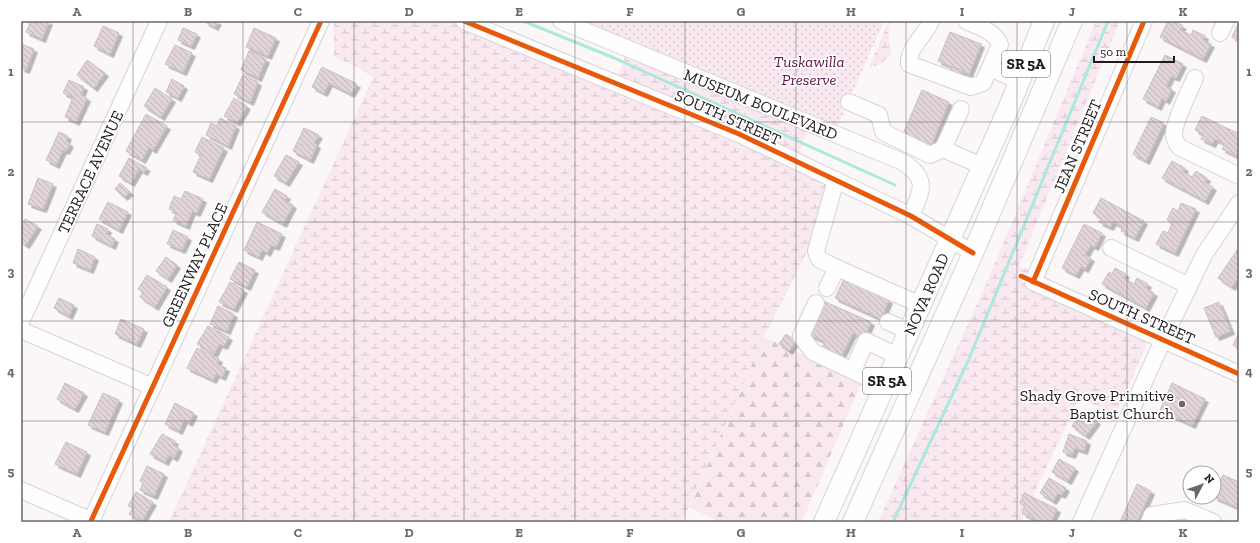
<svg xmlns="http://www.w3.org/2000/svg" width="1260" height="543" font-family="'Zilla Slab',serif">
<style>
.forest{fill:url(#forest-firs)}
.wetland{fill:url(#wetland-marsh)}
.park{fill:url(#park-dots)}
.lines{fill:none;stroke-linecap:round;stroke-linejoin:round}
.stream{stroke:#aaeade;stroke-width:3}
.building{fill:url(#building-back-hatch);stroke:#c6c1c3;filter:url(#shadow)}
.minor-casing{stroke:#d7d3d5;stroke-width:18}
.major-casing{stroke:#d7d3d5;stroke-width:22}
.minor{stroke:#fefefe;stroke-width:16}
.major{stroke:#fefefe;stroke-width:20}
.cycleway-casing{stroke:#fff;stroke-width:8}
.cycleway{stroke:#e8590c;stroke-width:5}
.grid{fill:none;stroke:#6c6769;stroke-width:1;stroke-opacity:0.55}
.poi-dot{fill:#6c6769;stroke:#fff;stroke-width:1.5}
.labels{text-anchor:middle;stroke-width:3.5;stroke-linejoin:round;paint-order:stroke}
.shield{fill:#fff;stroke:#625f60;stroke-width:1}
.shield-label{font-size:15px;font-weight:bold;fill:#1f1a1c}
.park-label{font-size:16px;font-style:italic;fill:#641243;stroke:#fff}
.street-label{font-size:16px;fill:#1f1a1c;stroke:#fff}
.poi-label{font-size:16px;fill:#1f1a1c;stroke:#fff;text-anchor:end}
.neatline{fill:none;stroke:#6c6769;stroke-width:1.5}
.grid-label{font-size:13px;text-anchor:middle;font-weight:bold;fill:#6c6769}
</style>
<defs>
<pattern id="forest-firs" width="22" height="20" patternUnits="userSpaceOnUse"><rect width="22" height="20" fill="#fae8f0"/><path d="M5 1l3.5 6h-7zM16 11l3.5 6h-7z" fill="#d6c6cd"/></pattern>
<pattern id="wetland-marsh" width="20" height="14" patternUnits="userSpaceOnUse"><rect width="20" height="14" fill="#fae8f0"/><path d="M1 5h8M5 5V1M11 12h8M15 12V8" fill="none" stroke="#d6c6cd"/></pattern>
<pattern id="park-dots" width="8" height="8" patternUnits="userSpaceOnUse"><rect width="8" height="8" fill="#fae8f0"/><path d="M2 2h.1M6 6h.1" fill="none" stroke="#d6c6cd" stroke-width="1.8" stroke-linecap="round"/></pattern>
<pattern id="building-back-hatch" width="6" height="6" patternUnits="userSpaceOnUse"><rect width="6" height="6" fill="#e2d3da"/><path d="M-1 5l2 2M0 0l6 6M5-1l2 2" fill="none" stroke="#c1b5ba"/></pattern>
<filter id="shadow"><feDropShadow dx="3.5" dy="3.5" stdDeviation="0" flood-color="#0004"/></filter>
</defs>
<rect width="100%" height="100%" fill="#fbf7f9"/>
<path class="forest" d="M764,337L862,381L802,522H720L689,507Z"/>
<g class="wetland">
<path d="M334,21H449L736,140L829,184L812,242L764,337L682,522H169L373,78L360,68L334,57Z"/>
<path d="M889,21H893L888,27L891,55L879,65L869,67Z"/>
<path d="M1096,21H1120L1019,266L1032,272L1026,286L1149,340L1116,414L1079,398L1021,522H878L990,275Z"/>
<path d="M626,54L808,129L799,152L846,175L844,178L617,78Z"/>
</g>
<path class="park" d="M561,21H884L834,134Z"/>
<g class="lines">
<g class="stream">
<path d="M523,21L612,57L895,185"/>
<path d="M893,522L969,359L1108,21"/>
</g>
</g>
<g class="building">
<path d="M25,21H49L42,39L26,32L30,23Z"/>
<path d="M206,21H218L215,27L205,22Z"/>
<path d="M1168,21H1174L1183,26L1180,30L1191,35L1193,30L1205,36L1203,40L1211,44L1203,59L1160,37Z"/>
<path d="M1238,24H1239V41L1232,37Z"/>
<path d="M103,26L119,33L110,54L94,46Z"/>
<path d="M183,28L197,34L191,46L178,40Z"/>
<path d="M254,28L276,38L268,56L246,47Z"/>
<path d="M950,32L981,44L969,74L938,61Z"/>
<path d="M21,44L34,49L26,70L21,68Z"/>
<path d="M175,45L192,53L183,72L165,64Z"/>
<path d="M249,51L266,59L258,78L241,70Z"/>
<path d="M1165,55L1183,64L1176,78L1171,76L1166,86L1172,89L1166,101L1162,98L1158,107L1143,99Z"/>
<path d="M87,60L105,73L94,88L77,75Z"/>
<path d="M322,67L357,84L351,94L329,83L324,93L312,87Z"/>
<path d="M952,67L963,71L960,78L949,74Z"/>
<path d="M243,75L258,82L250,102L234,94Z"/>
<path d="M172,79L184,86L178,98L166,92Z"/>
<path d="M69,80L84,87L81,95L87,98L76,122L65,117L73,97L63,93Z"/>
<path d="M155,88L172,99L161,117L144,106Z"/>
<path d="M922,90L949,102L930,148L902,136Z"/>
<path d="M234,98L247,106L237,123L224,116Z"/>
<path d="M146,114L167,126L153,150L149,147L142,160L126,151Z"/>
<path d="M1202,116L1239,134V150L1236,156L1222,149L1225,144L1215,139L1212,144L1201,139L1203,134L1195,130Z"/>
<path d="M1151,117L1164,123L1146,161L1133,154Z"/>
<path d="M220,118L236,126L228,146L206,135L211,123L217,126Z"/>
<path d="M304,128L319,135L314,143L317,145L310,160L293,151Z"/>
<path d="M59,132L68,136L66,141L70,144L66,151L63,150L56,165L46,160Z"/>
<path d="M202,137L224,148L209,179L193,172L201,155L195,152Z"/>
<path d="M286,155L299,162L286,183L274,176Z"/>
<path d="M129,158L147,168L144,172L139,169L131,183L119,176Z"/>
<path d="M1172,161L1185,168L1183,172L1192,177L1196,171L1207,178L1205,182L1213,187L1205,201L1162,178Z"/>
<path d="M38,178L53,184L43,209L28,204Z"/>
<path d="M120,183L130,192L124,197L115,189Z"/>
<path d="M275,189L287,196L285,200L293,205L283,224L262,212Z"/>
<path d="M185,191L203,199L197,213L192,211L186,226L173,220L177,213L169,209L174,196L181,199Z"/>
<path d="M1101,198L1144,221L1135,238L1121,231L1123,227L1113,222L1110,227L1099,222L1101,218L1093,213Z"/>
<path d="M108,202L128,212L119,230L99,219Z"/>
<path d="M1181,203L1196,209L1175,253L1156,244L1163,231L1168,233L1172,223L1167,220L1173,208L1178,211Z"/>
<path d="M25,219L38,226L26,245L21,242V225Z"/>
<path d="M257,222L282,234L276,247L271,245L267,253L262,250L259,257L244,250Z"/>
<path d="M97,224L108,229L106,234L115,239L112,246L92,236Z"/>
<path d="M1084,224L1102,233L1095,247L1091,245L1085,255L1091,258L1085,269L1081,267L1076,275L1062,268Z"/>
<path d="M173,230L188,237L182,250L167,244Z"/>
<path d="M78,249L95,257L90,270L73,263Z"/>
<path d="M1237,250L1239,251V276L1232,287L1218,278Z"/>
<path d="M166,257L177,265L168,279L156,271Z"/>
<path d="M239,262L255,270L247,287L230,279Z"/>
<path d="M1115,268L1126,274L1124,278L1134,284L1137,278L1148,284L1146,288L1154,293L1146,308L1102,284L1109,272L1112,274Z"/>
<path d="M147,275L167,287L155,307L140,297L143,292L138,289Z"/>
<path d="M844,279L889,300L881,319L835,298Z"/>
<path d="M230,282L244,290L234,309L219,302Z"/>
<path d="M59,298L74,305L69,316L54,308Z"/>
<path d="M821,300L871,322L864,338L853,333L840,359L821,350L825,342L806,333Z"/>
<path d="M1219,302L1231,331L1216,337L1204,308Z"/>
<path d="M218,306L234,314L227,331L210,324Z"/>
<path d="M121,319L144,329L137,344L115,334Z"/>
<path d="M208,326L229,337L224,346L219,344L214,354L197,344Z"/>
<path d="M1239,333V348L1233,345Z"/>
<path d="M786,334L796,341L789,351L779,344Z"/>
<path d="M197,348L219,359L217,364L226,368L222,377L216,374L213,380L187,368Z"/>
<path d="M65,383L84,393L75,409L57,399Z"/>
<path d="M1172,383L1205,399L1192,425L1160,410Z"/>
<path d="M103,393L119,400L105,432L88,425Z"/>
<path d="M175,403L194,413L189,423L184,420L179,431L165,424Z"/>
<path d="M1083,411L1097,421L1086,436L1072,426Z"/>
<path d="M162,434L175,441L173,445L179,448L174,458L169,455L165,462L150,454Z"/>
<path d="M1069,434L1087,441L1084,451L1075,448L1072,455L1063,452Z"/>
<path d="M66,442L87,452L77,474L55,464Z"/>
<path d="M1059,459L1075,468L1068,481L1052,472Z"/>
<path d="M147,466L164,474L154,496L140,490L143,483L140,481Z"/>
<path d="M1223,475L1239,482V508L1214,497Z"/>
<path d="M1049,478L1066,488L1062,495L1058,493L1053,501L1040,493Z"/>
<path d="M1137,484L1151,491L1137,522H1120Z"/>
<path d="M136,492L153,502L142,521L129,514L133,508L128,506Z"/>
<path d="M1024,493L1057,509L1051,522H1040L1022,513L1025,506L1020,503Z"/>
</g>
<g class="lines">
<g class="minor-casing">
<g id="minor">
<path d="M464,21L739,134L911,216L973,253"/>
<path d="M561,21L903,162C930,180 921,191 911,216"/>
<path d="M931,21C925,36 908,47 909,64L971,87L983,83L1000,45C995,31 979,27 966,21"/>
<path d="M1144,21L1033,282L1239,374"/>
<path d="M1220,33L1226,21"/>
<path d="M990,68L1019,81"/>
<path d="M1195,78C1190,90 1173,124 1174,135C1174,140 1177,143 1179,147L1239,176"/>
<path d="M849,102L879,115L883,132L930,155L943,149L982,166"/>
<path d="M943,149L961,109"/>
<path d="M836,180L816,251L819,259L837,268"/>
<path d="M1111,248L1189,286"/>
<path d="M827,288L837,268L921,305"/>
<path d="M816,303L801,336L813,352L885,386"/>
<path d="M21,322L159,21"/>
<path d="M888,322L909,331"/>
<path d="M21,330L153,387"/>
<path d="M853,370L866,341L898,356"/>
<path d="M21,490L94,522"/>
<path d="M91,521L321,21"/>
<path d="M1081,522L1163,340L1204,255L1239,203"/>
<path d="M1149,522L1152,515L1185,510L1213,522"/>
</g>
</g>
<g class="major-casing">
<g id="major">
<path d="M824,522L1009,107L1044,21"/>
<path d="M853,522L973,253L1072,21"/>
</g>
</g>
<use href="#minor" class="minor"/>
<use href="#major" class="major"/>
<g class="cycleway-casing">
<g id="cycleway">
<path d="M464,21L739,134L911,216L973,253"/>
<path d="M1021,276L1239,374"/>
<path d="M1033,282L1144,21"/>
<path d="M91,521L321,21"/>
</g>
</g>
<use href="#cycleway" class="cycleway"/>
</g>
<path class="grid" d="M133,21V522M243,21V522M354,21V522M464,21V522M575,21V522M685,21V522M796,21V522M906,21V522M1017,21V522M1127,21V522M21,122H1239M21,222H1239M21,321H1239M21,421H1239"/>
<circle class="poi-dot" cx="1182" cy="404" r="4"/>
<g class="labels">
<g class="shield">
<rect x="1002" y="51" width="48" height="26" rx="3"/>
<rect x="863" y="368" width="48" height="26" rx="3"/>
</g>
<g class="shield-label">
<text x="1026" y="69">SR 5A</text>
<text x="887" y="386">SR 5A</text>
</g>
<g class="park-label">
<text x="809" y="67">Tuskawilla<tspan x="809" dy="18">Preserve</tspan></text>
</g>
<g class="street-label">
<text transform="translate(761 104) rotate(22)" y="6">MUSEUM BOULEVARD</text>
<text transform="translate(728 117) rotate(24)" y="6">SOUTH STREET</text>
<text transform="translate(1077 146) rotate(-67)" y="6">JEAN STREET</text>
<text transform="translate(90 172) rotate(-65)" y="6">TERRACE AVENUE</text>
<text transform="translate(194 265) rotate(-65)" y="6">GREENWAY PLACE</text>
<text transform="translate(926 294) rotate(-66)" y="6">NOVA ROAD</text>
<text transform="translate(1142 316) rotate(24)" y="6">SOUTH STREET</text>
</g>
<g class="poi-label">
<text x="1174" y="401">Shady Grove Primitive<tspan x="1174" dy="18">Baptist Church</tspan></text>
</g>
</g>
<rect width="1260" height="543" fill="none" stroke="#ffffff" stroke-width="44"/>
<g transform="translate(1202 485) rotate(49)"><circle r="19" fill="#ffffff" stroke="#a5a3a4"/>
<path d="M0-3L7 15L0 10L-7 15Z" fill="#6c6769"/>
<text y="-6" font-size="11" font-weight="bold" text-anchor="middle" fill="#1f1a1c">N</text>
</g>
<path d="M1094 56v6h80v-6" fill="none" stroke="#1f1a1c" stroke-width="2"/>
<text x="1100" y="56" font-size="12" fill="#1f1a1c" stroke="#ffffff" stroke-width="3" paint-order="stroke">50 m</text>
<rect x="22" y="22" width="1216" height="499" class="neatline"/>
<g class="grid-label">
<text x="77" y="16">A</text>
<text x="188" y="16">B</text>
<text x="298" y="16">C</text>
<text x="409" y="16">D</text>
<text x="519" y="16">E</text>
<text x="630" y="16">F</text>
<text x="741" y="16">G</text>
<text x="851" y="16">H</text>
<text x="962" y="16">I</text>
<text x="1072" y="16">J</text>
<text x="1183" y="16">K</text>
<text x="11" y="76">1</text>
<text x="1249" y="76">1</text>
<text x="11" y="176">2</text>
<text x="1249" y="176">2</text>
<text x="11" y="276">3</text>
<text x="1249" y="276">3</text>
<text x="11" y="376">4</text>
<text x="1249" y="376">4</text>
<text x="11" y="476">5</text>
<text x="1249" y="476">5</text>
<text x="77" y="537">A</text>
<text x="188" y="537">B</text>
<text x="298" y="537">C</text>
<text x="409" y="537">D</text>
<text x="519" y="537">E</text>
<text x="630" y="537">F</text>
<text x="741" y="537">G</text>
<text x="851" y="537">H</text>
<text x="962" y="537">I</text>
<text x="1072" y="537">J</text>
<text x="1183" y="537">K</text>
</g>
</svg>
